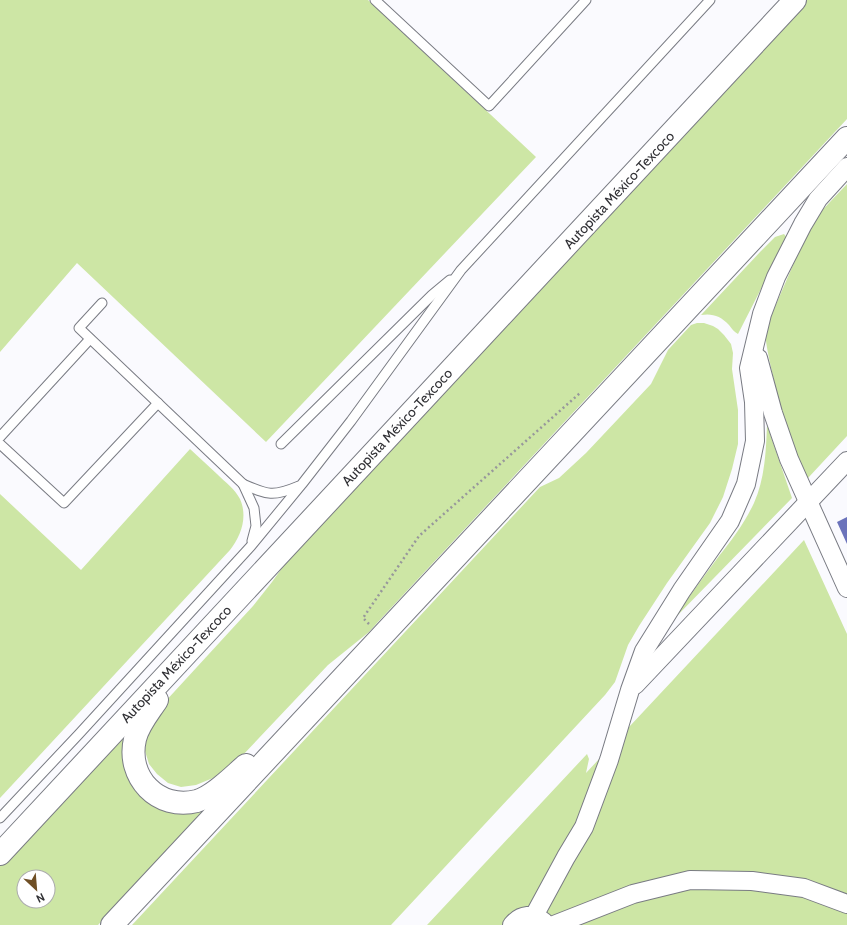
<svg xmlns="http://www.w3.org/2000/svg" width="847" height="925" font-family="Cabin,sans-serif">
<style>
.green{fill:#cde6a5;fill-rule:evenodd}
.building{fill:#6b73bb}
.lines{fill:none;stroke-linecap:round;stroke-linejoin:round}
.service-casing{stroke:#797b83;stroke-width:11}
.minor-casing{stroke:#797b83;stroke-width:20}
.motorway-casing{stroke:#797b83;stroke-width:24}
.path{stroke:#97979b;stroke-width:2.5;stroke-dasharray:2 3;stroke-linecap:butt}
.service{stroke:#fff;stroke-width:9}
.minor{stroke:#fff;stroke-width:18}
.motorway{stroke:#fff;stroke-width:22}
.labels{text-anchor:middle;stroke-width:3.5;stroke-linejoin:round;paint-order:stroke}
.street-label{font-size:14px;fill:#303034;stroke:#fff}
</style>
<rect width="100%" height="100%" fill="#fafafe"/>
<g class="green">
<path d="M0,0H368L536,157L266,442L77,263L0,352Z"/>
<path d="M807,0H847V119L377,623L369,632L328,665L242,756L227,768L213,778L196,785L181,787L168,783L157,774L149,764L145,751L146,738L163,704L253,606L272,582L297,547Z"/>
<path d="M847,184V436L808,478C792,449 783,417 775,385C771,366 766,349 765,330L812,221Z"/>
<path d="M784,234L787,238L738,334C734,332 732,329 729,325C721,316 712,313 701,315L761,251L775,237Z"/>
<path d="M697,323H704L713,326L718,329L724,335L731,344L733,353L732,369L738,410V444L732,469L723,497L710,523L667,583L639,626L628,645L615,682L605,695L391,925H132L540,487L559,478L586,453L651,384L668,350L691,325Z"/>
<path d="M767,425L792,498L672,621C687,599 703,578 719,556C732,540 745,522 754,503C765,478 766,451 767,425Z"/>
<path d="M190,449C199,457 208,466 217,474C225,482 235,489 240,499C248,517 241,536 230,550L0,798V494L81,570Z"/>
<path d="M804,540L847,634V925H427L587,754L589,759L586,773Z"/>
<path d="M124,731L129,774L206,808L204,811L98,925H0V865ZM24,877H48V901H24Z"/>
</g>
<path class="building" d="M847,517V544L837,522Z"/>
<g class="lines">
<g class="service-casing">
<g id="service">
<path d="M375,0L489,106L586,0"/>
<path d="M102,303L79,328L243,484C268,495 273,497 299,486"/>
<path d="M0,437L90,339"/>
<path d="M0,444L64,503L158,403"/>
<path d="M281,444L432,295L450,280"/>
<path d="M243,484L254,508L256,526L252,541"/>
<path d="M0,818L79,734L251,546L302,484L351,421L461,270L710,0"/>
</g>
</g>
<g class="minor-casing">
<g id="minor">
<path d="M758,358L773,413L789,459L847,588"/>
<path d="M635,685L847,461"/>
<path d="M534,916L566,857L584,827L609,760L630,690L644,651L682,590L730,521L746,484L755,441L754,402L749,368L762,314L776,277L803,224L818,199L847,167"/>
<path d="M512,925C521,914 533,913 544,922"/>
<path d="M554,925L633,894L690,880L752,881L804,888L847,904"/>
</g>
</g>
<g class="motorway-casing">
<g id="motorway">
<path d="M157,700C150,711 138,725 135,739C126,777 158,811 197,801C214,796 233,776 246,765"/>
<path d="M0,854L795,0"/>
<path d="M112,925L847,138"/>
</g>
</g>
<path class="path" d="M369,624L363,618L419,536L580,393"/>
<use href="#service" class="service"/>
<use href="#minor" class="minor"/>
<use href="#motorway" class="motorway"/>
</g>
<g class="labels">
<g class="street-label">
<text transform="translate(619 190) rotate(-47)" y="5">Autopista México-Texcoco</text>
<text transform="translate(397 427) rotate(-47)" y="5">Autopista México-Texcoco</text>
<text transform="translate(176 664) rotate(-47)" y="5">Autopista México-Texcoco</text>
</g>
</g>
<g transform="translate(36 889) rotate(154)"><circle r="19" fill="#ffffff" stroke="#acacae"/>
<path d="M0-3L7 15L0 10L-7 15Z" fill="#6f4f25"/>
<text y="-6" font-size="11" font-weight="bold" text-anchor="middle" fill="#303034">N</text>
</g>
</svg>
